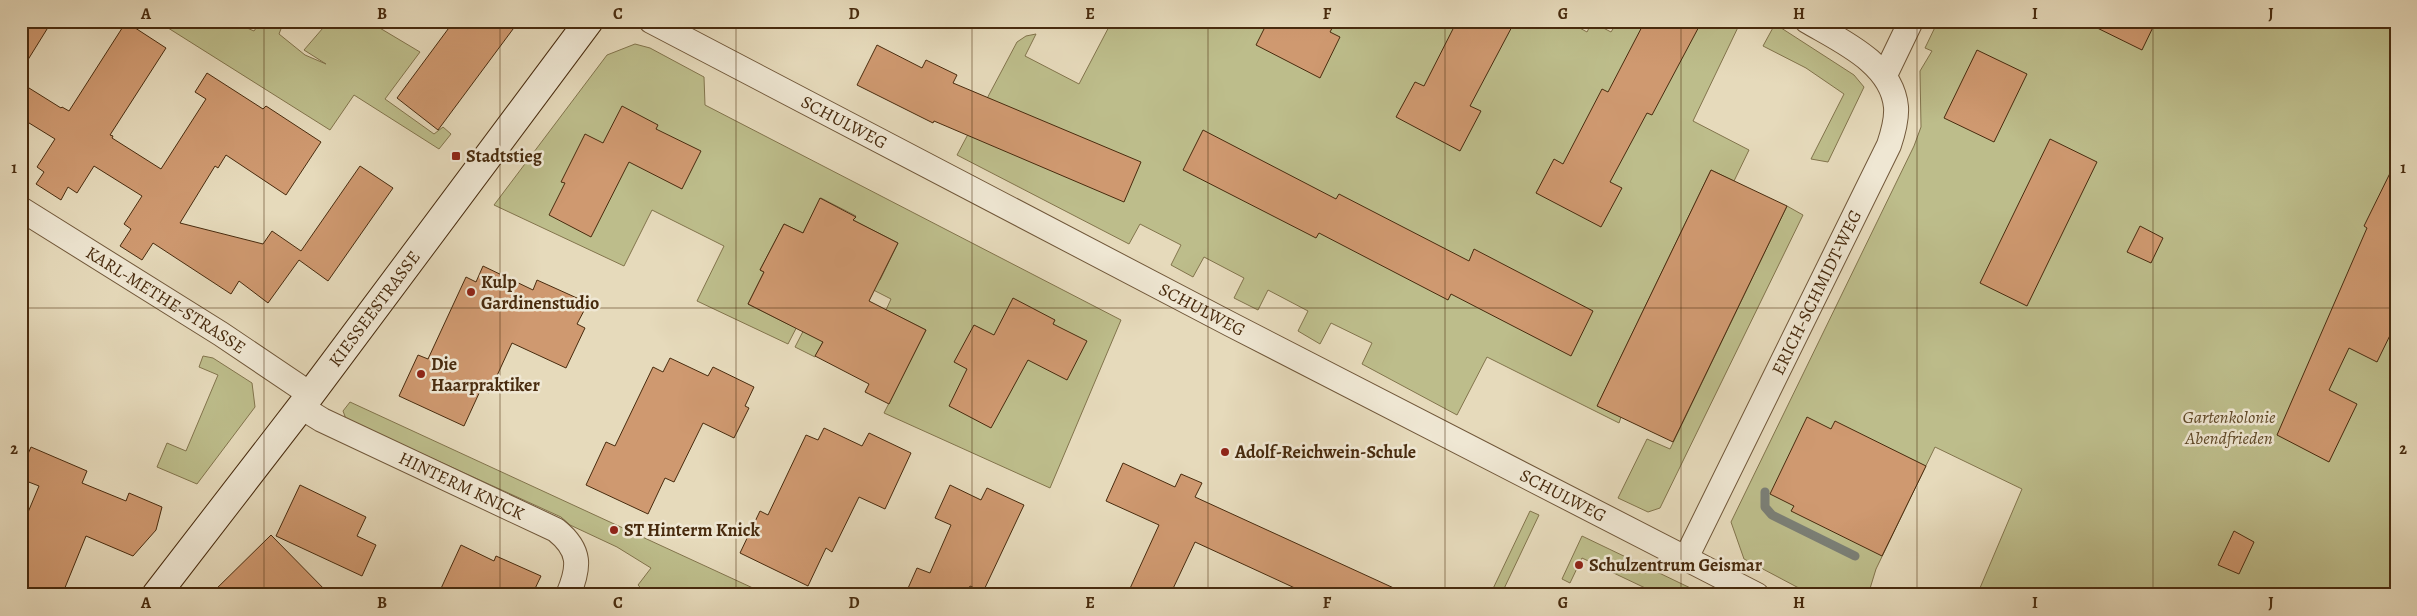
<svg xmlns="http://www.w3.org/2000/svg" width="2417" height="616" font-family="Alegreya,serif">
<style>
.green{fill:#bdbd8b;stroke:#82744c}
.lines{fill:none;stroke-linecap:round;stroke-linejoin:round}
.stream{stroke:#7b7f76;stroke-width:9}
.building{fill:#cf9970;stroke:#482b0e}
.street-casing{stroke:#705739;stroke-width:26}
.secondary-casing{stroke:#482b0e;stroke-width:30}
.street{stroke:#efe7d3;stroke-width:24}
.secondary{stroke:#efe7d3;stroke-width:28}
.grid{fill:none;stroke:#482b0e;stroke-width:1;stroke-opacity:0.55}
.poi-dot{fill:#8f2418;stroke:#efe7d3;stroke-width:2}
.labels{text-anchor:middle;stroke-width:5;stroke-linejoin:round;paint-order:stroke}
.street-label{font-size:18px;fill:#482b0e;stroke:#efe7d3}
.poi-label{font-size:18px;font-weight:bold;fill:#482b0e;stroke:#efe7d3;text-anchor:start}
.park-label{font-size:18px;font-style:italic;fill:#5f4827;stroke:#efe7d3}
.neatline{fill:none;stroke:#482b0e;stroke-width:2}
.grid-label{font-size:16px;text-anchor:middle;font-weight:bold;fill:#482b0e}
</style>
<rect width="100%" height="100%" fill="#e6dabb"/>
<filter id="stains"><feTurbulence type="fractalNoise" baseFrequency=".004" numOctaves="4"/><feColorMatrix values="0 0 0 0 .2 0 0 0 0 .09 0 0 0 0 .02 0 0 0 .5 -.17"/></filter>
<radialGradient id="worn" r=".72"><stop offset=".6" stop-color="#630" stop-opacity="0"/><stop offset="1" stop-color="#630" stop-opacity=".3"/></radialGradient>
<g class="green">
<path d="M157,21H231L254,31L261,21H284L279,34L305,55L326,64L304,50L329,21H368L420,52L385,99L434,134L443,127L451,134L439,149L354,95L330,130Z"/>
<path d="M1112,21H1567L1587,32L1592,22L1611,32L1618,21H1741L1693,121L1749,150L1734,181L1711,170L1603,394L1598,406L1621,417L1619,423L1487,357L1457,415L1362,364L1372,343L1331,323L1320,344L1298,331L1308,311L1268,290L1258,310L1234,298L1244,278L1204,257L1193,277L1171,265L1181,245L1140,224L1129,244L957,155L1017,42L1026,36L1036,34L1025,56L1079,84Z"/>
<path d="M1938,21H2396V595H1977L2022,489L1935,447L1876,569L1868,595H1812L1744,559L1731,522L1914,146L1921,127L1920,71L1932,51L1925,48Z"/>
<path d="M1775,24L1854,75L1864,87L1828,162L1811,159L1844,94L1806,68L1763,46Z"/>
<path d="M635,44L650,48L704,77L705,105L1121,320L1050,488L884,413L926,330L886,310L891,299L844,275L849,265L880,280L898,243L853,220L856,216L821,198L803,233L784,224L760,270L764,272L748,304L788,324L797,307L805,311L788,344L697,301L724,246L652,210L624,266L494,205L607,55Z"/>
<path d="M1787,206L1803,215L1660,508L1648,512L1618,498L1647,439L1670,449Z"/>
<path d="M829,281L849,291L815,357L795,347Z"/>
<path d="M203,356L213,358L252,383L255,407L197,484L157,467L167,443L186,451L218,375L199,367Z"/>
<path d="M350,402L768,595H647L638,585L651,568L617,547L570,525L561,517L346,419L343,411Z"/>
<path d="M1530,511L1539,515L1501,595H1490Z"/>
<path d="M1582,536L1705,595H1660L1582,558L1570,583L1562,579Z"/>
</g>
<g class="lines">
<path class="stream" d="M1765,492V507L1772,515L1855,556"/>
</g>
<g class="building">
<path d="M21,21H52L21,71Z"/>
<path d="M454,21H519L438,130L397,98Z"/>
<path d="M1268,21H1336L1330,32L1340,37L1320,78L1256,45Z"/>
<path d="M1457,21H1515L1470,106L1481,111L1460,151L1396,117L1415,82L1424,86Z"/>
<path d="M1645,21H1702L1652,115L1647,113L1610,182L1622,188L1601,227L1536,193L1554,159L1563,164L1602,89L1608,92Z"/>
<path d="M2083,21H2156L2142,50Z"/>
<path d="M126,22L166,48L110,135L113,136L112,138L161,169L206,99L195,92L207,73L263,109L266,106L321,142L286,195L226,155L218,168L215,166L180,223L263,244L272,231L301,251L360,166L393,188L328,281L299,260L268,303L239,281L231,294L153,243L142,260L120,246L131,229L124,224L142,196L94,166L77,193L68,187L61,200L36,184L44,172L37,167L55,139L21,118V83L61,108L62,107L69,111Z"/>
<path d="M877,45L922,68L926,60L957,75L953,83L1141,162L1124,202L934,121L933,123L857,85Z"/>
<path d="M1977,50L2027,74L1994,142L1944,118Z"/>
<path d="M622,106L658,125L656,129L701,151L682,189L629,162L591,237L549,215L565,183L561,182L585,134L603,143Z"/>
<path d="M1203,130L1336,199L1339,194L1469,261L1474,249L1593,311L1571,356L1451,294L1448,300L1319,233L1316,238L1183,170Z"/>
<path d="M2050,139L2097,162L2027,306L1980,283Z"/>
<path d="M2396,161V323L2377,362L2349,348L2329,390L2357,404L2329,462L2277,435L2367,228L2364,226Z"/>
<path d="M1711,170L1787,206L1673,442L1597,406Z"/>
<path d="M820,198L856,217L853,220L898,243L869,301L926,330L889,404L865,392L869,384L815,356L823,342L748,304L764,272L760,270L784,224L803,233Z"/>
<path d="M2140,226L2163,238L2151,263L2127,252Z"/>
<path d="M483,266L533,290L537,280L588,303L577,324L585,328L566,368L512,343L489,393L481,389L464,426L399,396L418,355L428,359L466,277L476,282Z"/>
<path d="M1013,298L1055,320L1053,324L1087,341L1067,380L1028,360L991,428L949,406L967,369L954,362L974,325L994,335Z"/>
<path d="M670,358L708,376L713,367L754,387L745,406L749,408L734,438L703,423L674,482L665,478L648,514L586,485L606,442L615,446L653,367L663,372Z"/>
<path d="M1807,417L1831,429L1835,421L1926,466L1882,556L1791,511L1794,506L1770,494Z"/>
<path d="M824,428L862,446L869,433L911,453L885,509L859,497L832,552L826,548L808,586L740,553L760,511L768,515L806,435L818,440Z"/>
<path d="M31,447L87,471L82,483L126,501L129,493L162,507L156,530L133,556L86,536L62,595H21V529L39,486L21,479V470Z"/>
<path d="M1123,463L1175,487L1181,474L1202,483L1195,497L1409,595H1310L1195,542L1170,595H1127L1159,525L1106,501Z"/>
<path d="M300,485L366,517L357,536L376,545L362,576L276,536Z"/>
<path d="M950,485L981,500L987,488L1024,505L983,592L970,586L968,591L975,595H905L917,568L930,573L951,525L935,518Z"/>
<path d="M2234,531L2254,542L2239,574L2218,565Z"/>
<path d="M271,535L330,595H210Z"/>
<path d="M461,545L494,561L496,556L541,576L532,595H438Z"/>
</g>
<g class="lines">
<g class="street-casing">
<g id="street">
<path id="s1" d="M651,21L1230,324L1757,595"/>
<path d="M1885,75L1911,21"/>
<path id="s2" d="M21,209L221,334L310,394"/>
<path id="s3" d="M301,407L322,420L556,530C581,550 580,567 568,595"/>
<path id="s4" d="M1686,558L1889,145C1893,133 1897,120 1896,107C1892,63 1841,41 1807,21"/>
</g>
</g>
<g class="secondary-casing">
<g id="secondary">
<path id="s5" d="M156,595L301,407L589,21"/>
</g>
</g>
<use href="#street" class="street"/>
<use href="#secondary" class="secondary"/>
</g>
<path class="grid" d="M264,21V595M500,21V595M736,21V595M972,21V595M1208,21V595M1445,21V595M1681,21V595M1917,21V595M2153,21V595M21,308H2396"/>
<g class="poi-dot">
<rect x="451" y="151" width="10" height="10" rx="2.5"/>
<circle cx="471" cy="292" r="5"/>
<circle cx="421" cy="374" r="5"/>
<circle cx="1225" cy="452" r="5"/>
<circle cx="614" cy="530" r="5"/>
<circle cx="1579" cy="565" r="5"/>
</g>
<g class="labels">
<g class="street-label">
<text dy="6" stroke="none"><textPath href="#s1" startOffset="218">SCHULWEG</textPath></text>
<text dy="6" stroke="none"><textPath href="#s4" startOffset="296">ERICH-SCHMIDT-WEG</textPath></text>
<text dy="6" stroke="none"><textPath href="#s2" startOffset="171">KARL-METHE-STRASSE</textPath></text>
<text dy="6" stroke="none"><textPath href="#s5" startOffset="360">KIESSEESTRASSE</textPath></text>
<text dy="6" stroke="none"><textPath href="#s1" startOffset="622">SCHULWEG</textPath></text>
<text dy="6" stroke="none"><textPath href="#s3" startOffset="179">HINTERM KNICK</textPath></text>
<text dy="6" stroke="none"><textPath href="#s1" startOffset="1028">SCHULWEG</textPath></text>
</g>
<g class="poi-label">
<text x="466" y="162">Stadtstieg</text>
<text x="481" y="288">Kulp<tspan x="481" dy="21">Gardinenstudio</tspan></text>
<text x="431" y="370">Die<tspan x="431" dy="21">Haarpraktiker</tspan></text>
<text x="1235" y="458">Adolf-Reichwein-Schule</text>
<text x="624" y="536">ST Hinterm Knick</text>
<text x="1589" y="571">Schulzentrum Geismar</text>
</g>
<g class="park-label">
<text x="2229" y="423">Gartenkolonie<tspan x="2229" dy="21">Abendfrieden</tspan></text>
</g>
</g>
<rect width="2417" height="616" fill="none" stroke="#e6dabb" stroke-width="55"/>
<rect x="28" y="28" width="2362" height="560" class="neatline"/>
<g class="grid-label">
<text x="146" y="19">A</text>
<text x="382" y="19">B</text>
<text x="618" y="19">C</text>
<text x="854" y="19">D</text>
<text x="1090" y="19">E</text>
<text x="1327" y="19">F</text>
<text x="1563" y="19">G</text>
<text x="1799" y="19">H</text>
<text x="2035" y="19">I</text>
<text x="2271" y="19">J</text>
<text x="14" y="173">1</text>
<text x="2403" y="173">1</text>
<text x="14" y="454">2</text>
<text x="2403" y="454">2</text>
<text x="146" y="608">A</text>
<text x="382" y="608">B</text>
<text x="618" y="608">C</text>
<text x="854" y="608">D</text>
<text x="1090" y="608">E</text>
<text x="1327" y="608">F</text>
<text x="1563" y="608">G</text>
<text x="1799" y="608">H</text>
<text x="2035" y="608">I</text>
<text x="2271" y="608">J</text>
</g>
<rect width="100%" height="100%" filter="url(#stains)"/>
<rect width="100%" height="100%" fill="url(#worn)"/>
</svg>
